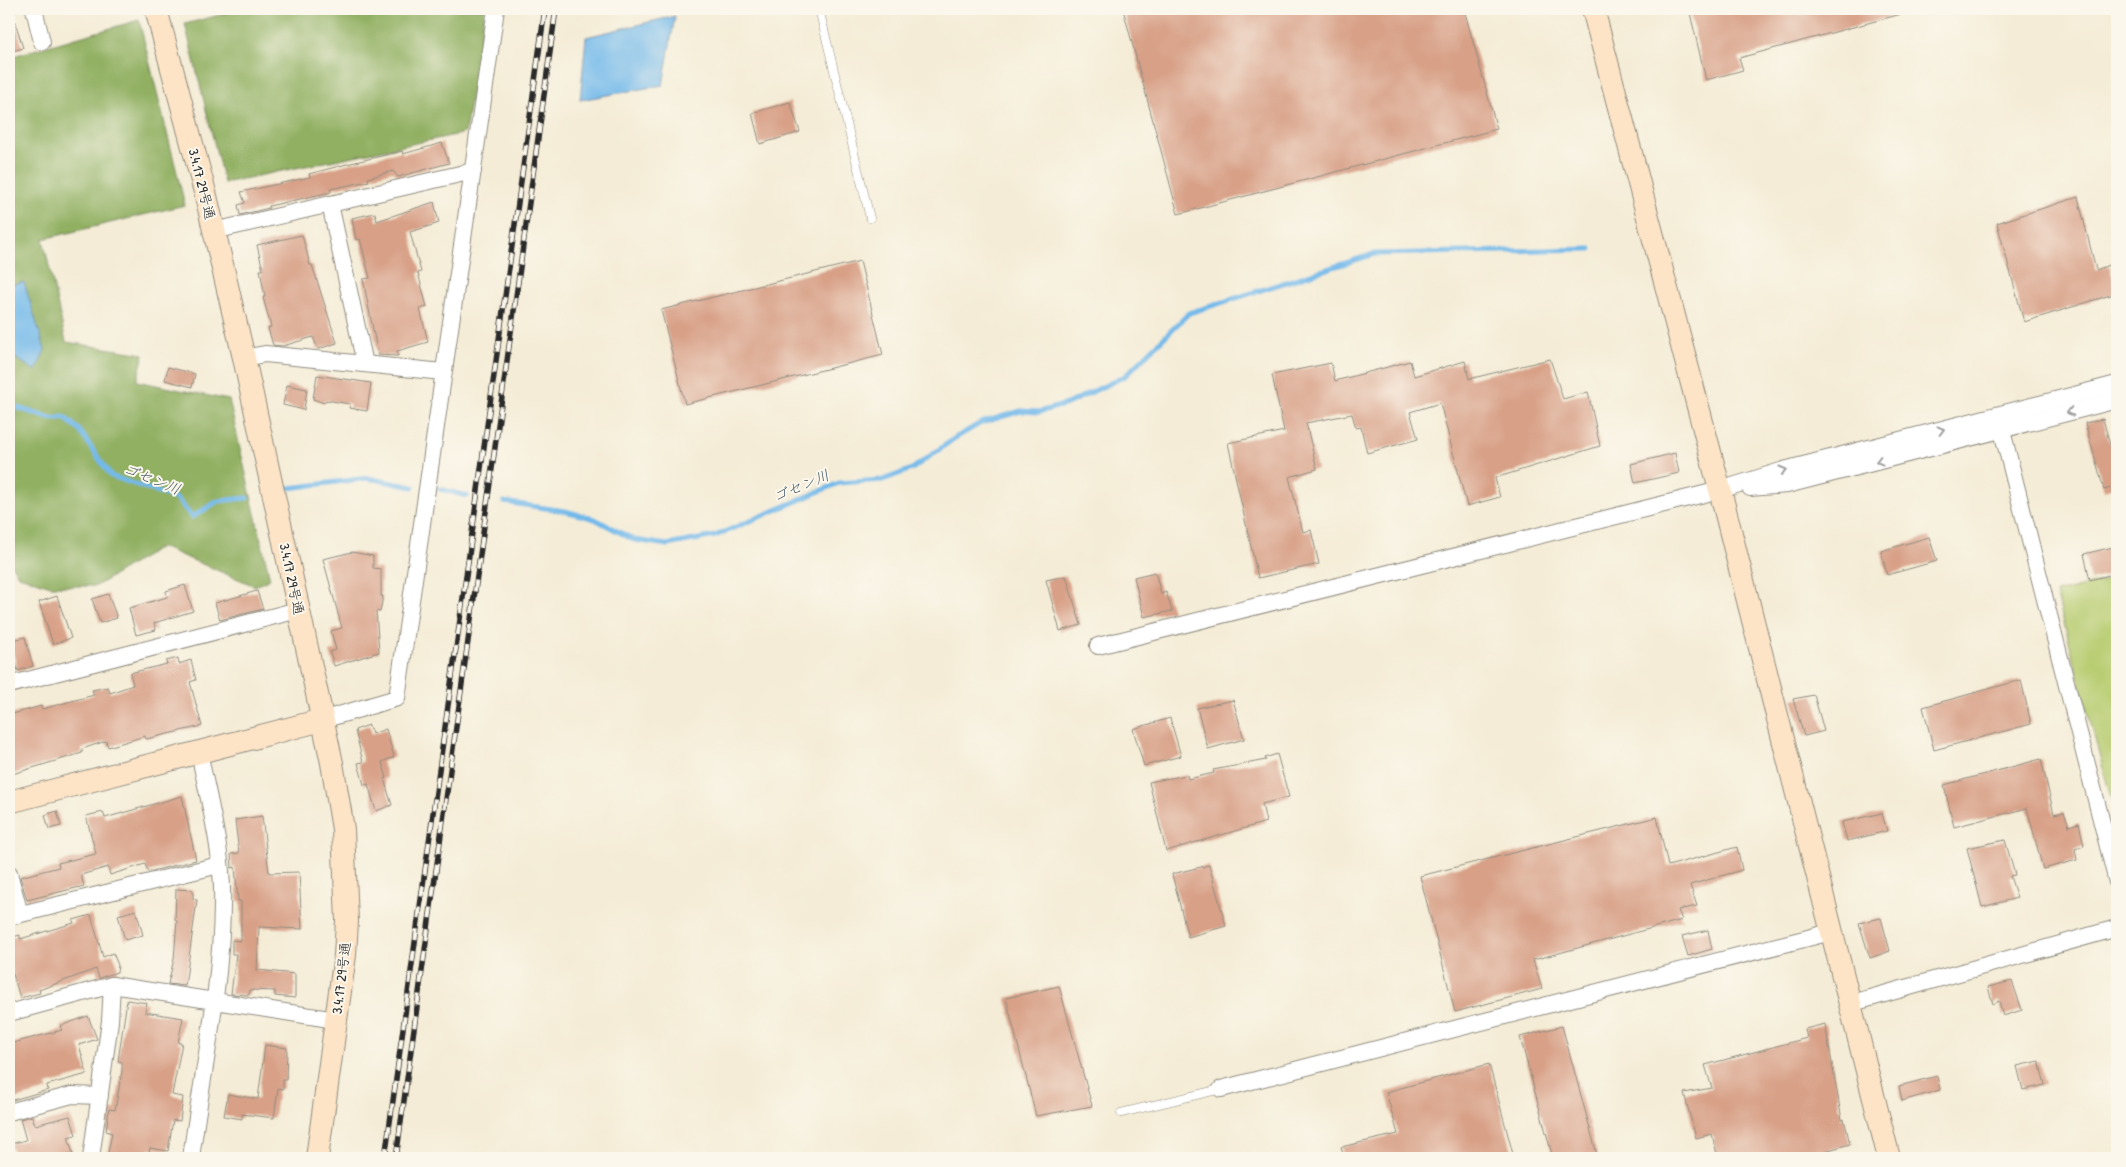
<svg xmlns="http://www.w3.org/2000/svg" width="2126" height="1167" font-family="'Patrick Hand','Klee One',sans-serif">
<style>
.green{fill:#b7cc6f;stroke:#717c4d}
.forest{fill:#91b062;stroke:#5e6e46}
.water{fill:#73b9ea;stroke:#4f728a}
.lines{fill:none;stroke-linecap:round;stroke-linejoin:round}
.stream{stroke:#73b9ea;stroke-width:5}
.building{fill:#d8a087}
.lane-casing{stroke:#908c80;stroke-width:9}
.street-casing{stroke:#908c80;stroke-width:18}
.secondary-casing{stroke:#908c80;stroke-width:24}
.lane{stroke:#fff;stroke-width:8}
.street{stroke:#fff;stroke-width:16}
.secondary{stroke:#fee4c6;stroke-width:22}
.rail-casing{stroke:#2b2b2b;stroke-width:5.5}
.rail{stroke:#fbf7ec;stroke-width:4;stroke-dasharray:11;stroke-linecap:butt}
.oneway{stroke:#a0a0a0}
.labels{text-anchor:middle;stroke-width:4;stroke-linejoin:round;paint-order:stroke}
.street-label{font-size:14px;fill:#2b2b2b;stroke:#fbf7ec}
.water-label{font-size:15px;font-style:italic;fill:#415664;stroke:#fbf7ec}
</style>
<rect width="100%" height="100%" fill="#fbf7ec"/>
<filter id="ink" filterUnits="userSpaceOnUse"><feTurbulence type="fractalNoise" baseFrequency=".02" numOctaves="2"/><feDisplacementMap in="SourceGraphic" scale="10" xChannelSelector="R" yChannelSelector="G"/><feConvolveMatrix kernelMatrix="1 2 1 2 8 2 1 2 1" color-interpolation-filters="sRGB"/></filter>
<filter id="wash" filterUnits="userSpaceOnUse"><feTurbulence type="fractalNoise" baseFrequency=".0096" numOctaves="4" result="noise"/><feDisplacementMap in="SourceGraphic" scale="20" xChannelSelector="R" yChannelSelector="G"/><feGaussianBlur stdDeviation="1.12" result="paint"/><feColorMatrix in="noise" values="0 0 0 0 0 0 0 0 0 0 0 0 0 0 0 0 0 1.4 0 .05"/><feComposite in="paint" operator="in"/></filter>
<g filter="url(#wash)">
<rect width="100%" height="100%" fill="#f4ecd6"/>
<path class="green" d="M2117,578V800L2112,802L2056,593Z"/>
<g class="forest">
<path d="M242,9H485L465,133L224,183L185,24Z"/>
<path d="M139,20L185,205L43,239L66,342L144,354L137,381L229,400L270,579L255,586L161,547L96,586H51L19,576L9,562V57Z"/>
</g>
<g class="water">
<path d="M675,16L663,85L580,100L586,37Z"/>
<path d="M24,282L45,350L36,371L9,354V285Z"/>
</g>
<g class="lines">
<g class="stream">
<path d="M9,405L52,419L64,417L79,430L111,476L177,499L192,517L218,501L247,498"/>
<path d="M289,488L368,478L413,487"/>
<path d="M440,489L467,496"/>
<path d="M504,502L565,511L595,519L634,540L667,545L715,536L839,483L883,480L912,469L955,438L981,423L1021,411L1039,412L1067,404L1125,376L1189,313L1374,254L1591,249"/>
</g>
</g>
<g id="blocks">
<g class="building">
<path d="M1123,9H1464L1497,129L1178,214Z"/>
<path d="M1689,9H1905V13L1739,58L1743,70L1706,80Z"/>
<path d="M12,12L23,48L9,52V13Z"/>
<path d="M790,102L800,132L760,144L752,113Z"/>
<path d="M442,143L449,163L398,177L393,171L368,178L369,181L330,189L331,192L269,206V208L240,215L238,205L245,203L241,192L310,177L309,174L347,164L402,151L403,154Z"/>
<path d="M2078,197L2096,270L2109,265L2117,293L2024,322L1997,223Z"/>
<path d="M434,202L439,223L410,232L421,272L418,273L427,307L420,309L428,342L397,351L398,356L378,355L363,279L370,278L360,239L356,240L352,218L375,213L377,221Z"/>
<path d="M302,235L310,265H312L337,343L318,349L313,337L283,346L273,345L268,328L271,327L263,297H265L260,270H263L257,245Z"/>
<path d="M860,261L883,355L685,404L661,310Z"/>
<path d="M1550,359L1563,399L1588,392L1600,446L1495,478L1500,497L1467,506L1440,403L1410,412L1418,439L1367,453L1361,427L1356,428L1352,414L1306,423L1317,469L1289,477L1303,532L1311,530L1319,564L1258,578L1228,443L1284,431L1272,375L1331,363L1335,381L1410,361L1414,376L1465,361L1469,379Z"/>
<path d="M168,367L195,374L192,387L165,380Z"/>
<path d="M317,375L371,383L367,411L349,408L350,404L326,400L324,403L313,399Z"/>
<path d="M287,385L307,389L304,410L283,405Z"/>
<path d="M2103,419L2117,470V486L2104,490L2085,423Z"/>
<path d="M1675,453L1679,473L1635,483L1631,464Z"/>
<path d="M1929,537L1937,561L1887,575L1881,551Z"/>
<path d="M2117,546V573L2090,580L2084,554Z"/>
<path d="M352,552L373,556V568L381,569V596H383L380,612L376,611L379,652L334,666L330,652L336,650L331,631L342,628L323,559Z"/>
<path d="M1155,572L1161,594L1166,592L1172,611L1144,617L1134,577Z"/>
<path d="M1066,576L1081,625L1060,631L1046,580Z"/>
<path d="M185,585L193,611L154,623L156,630L136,635L129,608L167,597L166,591Z"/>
<path d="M257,591L263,609L220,620L215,603Z"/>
<path d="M108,594L117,618L100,623L92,599Z"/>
<path d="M57,596L71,638L53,644L39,602Z"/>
<path d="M25,637L33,666L18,671L10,641Z"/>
<path d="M178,658L179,664L191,660L196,680L190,682L202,726L146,739L145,736L108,747L106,741L82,749V753L9,775V715L41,706L42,709L94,695L92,690L108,687L110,693L133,685L130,673L167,664L166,661Z"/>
<path d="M2021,680L2031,724L1934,750L1923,707Z"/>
<path d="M1814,695L1824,731L1804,736L1793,699Z"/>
<path d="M1233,700L1244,739L1208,749L1197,708Z"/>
<path d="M1170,718L1181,756L1144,766L1133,729Z"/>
<path d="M369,725L372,734L386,729L394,757L382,762L387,778L384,779L392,805L376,811L368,784L364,785L358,763L363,762L355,730Z"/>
<path d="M1277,754L1289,797L1262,804L1266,822L1166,851L1149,782L1187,775L1188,779L1214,773L1213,770L1266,760L1265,758Z"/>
<path d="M2041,759L2054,814L2064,812L2069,826L2079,823L2084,846L2075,849L2077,860L2043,869L2027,808L1954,827L1944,785Z"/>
<path d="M182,796L196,860L148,872L145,864L110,875L108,867L81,875L84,886L27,900L20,877L59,867L58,863L96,854L86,816L103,812L105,818Z"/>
<path d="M57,811L61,826L49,829L45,815Z"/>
<path d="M1882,813L1887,831L1847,841L1842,822Z"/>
<path d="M262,816L269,873L299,872L302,929L259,927L257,970L295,974V998L275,996V991L250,990L249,995L231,994L236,954H232V940L241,941V901H238L235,867L232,868L231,854L239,853L235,820Z"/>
<path d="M1657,817L1668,866L1737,847L1742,870L1690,885L1697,906L1678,910L1682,920L1533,960L1542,989L1455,1012L1420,876Z"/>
<path d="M2005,840L2015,875L2010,876L2017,898L1982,907L1967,848Z"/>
<path d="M1209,865L1226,926L1188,937L1172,874Z"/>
<path d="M176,889L193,890V899L197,900L185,986L168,984L174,959L177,921L175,920Z"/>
<path d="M136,910L143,935L125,940L118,915Z"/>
<path d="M91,915L103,957L113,953L118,965L117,972L99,978L96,969L39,990L40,993L20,998L11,967L9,968V938L20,935V939L74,923L73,920Z"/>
<path d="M1881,918L1890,951L1870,958L1859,923Z"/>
<path d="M1708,930L1712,949L1688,956L1682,936Z"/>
<path d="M2012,981L2022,1010L2003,1016L1999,1001L1993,1004L1988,987Z"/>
<path d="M1059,986L1092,1106L1036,1116L1006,998Z"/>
<path d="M127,1000L147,1003L145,1012L183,1018L178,1043H182L172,1095L183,1097L180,1121L173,1120L168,1151L150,1148L148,1157L129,1154L128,1158H107L112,1133L106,1131L109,1109L115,1110L122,1071V1062L118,1061Z"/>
<path d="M88,1016L97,1039L79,1045L87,1074L47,1085L48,1090L9,1101V1044L62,1030L60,1026Z"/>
<path d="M1825,1024L1842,1120L1844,1119L1850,1144L1825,1151L1826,1158H1718L1712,1134L1696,1138L1684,1093L1712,1088L1705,1065L1807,1038L1805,1029Z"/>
<path d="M1562,1026L1598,1158H1553L1520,1037Z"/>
<path d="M265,1045L287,1048L286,1080H283V1089L278,1088L274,1118L242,1114V1119L224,1116L228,1094L258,1099Z"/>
<path d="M2039,1061L2045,1085L2023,1090L2017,1066Z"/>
<path d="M1489,1064L1514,1158H1344L1341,1147L1398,1134L1386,1092Z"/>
<path d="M1937,1076L1940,1090L1902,1101L1899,1086Z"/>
<path d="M32,1116L35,1125L70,1116L76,1135L68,1137L73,1154L57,1158H15L10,1144L26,1140L20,1119Z"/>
</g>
</g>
</g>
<g filter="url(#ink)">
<use href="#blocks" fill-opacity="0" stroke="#908c80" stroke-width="1"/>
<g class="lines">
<g class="lane-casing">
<g id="lane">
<path d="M819,9L870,218"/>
<path d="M1121,1113L1221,1089"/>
</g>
</g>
<g class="street-casing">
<g id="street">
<path d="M34,9L42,42"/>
<path d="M330,204L365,364"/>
<path d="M214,231L473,171"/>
<path d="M244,358L265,354L443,372"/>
<path d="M1998,415L2117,882"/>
<path d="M1750,488L1787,485L2117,400"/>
<path d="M1098,646L1720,490L1784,470L2117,384"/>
<path d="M9,685L298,610"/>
<path d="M322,720L397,698L496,9"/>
<path d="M9,873L20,914"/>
<path d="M9,917L219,865"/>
<path d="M1849,1004L2117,928"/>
<path d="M9,1013L112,985L336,1020"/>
<path d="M1221,1089L1831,932"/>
<path d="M9,1112L72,1095L100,1096"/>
<path d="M91,1158L110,1021L112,985"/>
<path d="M191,1158C202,1075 221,990 222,906C224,855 209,802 199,752"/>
</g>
</g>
<g class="secondary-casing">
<g id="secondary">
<path d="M156,9L206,196L244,358L332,763L343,829L347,921L345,955L317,1158"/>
<path d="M1593,9L1720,490L1889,1158"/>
<path d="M9,802L322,720"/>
</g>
</g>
<use href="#lane" class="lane"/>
<use href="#street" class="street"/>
<use href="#secondary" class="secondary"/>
<g class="rail-casing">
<g id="rail">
<path d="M385,1158L545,9"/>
<path d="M396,1158L556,9"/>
</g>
</g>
<use href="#rail" class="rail"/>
</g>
<defs><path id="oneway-chevron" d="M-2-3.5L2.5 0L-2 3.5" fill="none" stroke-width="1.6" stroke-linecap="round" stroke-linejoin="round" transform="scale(1.25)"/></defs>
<g class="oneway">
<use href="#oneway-chevron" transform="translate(2070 412) rotate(166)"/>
<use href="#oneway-chevron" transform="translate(1941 430) rotate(-14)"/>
<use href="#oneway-chevron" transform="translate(1879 461) rotate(166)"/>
<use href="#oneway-chevron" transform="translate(1783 470) rotate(-16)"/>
</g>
</g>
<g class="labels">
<g class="street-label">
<text transform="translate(202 184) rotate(76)" y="5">3.4.17 29号通</text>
<text transform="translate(292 579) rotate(78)" y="5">3.4.17 29号通</text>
<text transform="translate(341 978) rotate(-83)" y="5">3.4.17 29号通</text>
</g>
<g class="water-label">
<text transform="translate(152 479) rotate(22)" y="5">ゴセン川</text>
<text transform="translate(801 486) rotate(-23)" y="5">ゴセン川</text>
</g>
</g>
<rect width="2126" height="1167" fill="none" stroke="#fbf7ec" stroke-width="30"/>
</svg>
